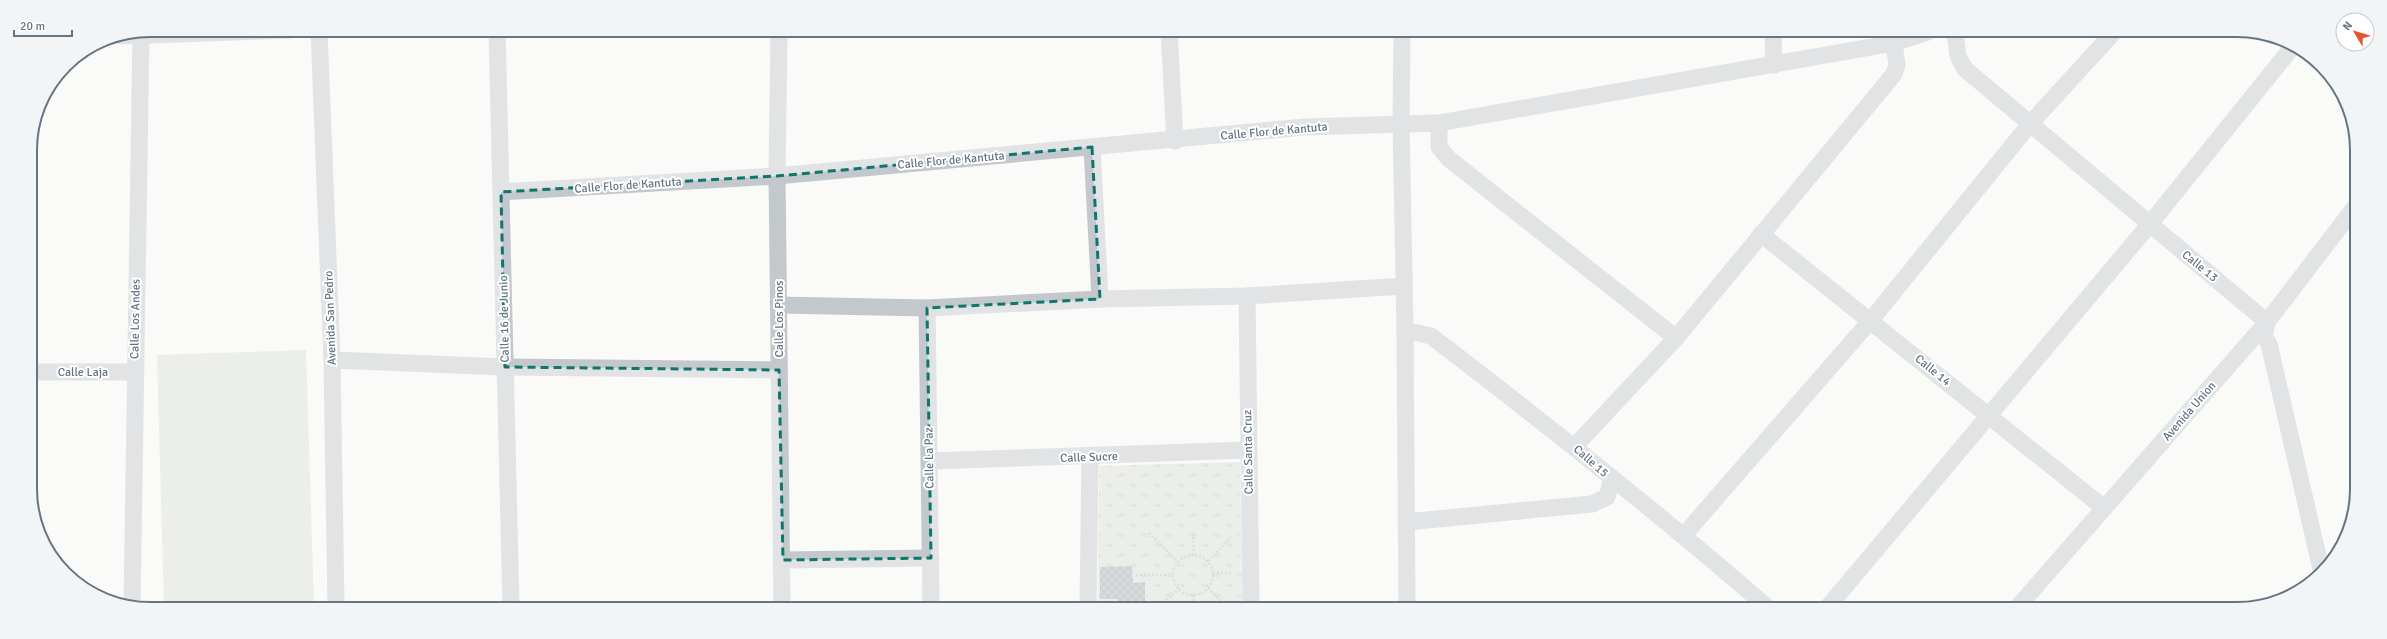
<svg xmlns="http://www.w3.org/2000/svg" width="2387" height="639" font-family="Signika,sans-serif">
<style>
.grass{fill:#dadfd7}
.park{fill:url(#park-tufts)}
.building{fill:url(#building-cross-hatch)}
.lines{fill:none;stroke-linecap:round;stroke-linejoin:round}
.path{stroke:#bbbfc2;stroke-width:2.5;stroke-dasharray:2 2;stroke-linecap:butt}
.minor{stroke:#c3c8cc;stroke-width:17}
.marked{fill:none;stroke:#0f766e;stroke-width:3;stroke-dasharray:8 5;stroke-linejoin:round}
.labels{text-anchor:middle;stroke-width:4;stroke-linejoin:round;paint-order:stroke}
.street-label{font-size:12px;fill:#657683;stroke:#fff}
.rim{fill:none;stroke:#657683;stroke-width:2}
</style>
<defs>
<pattern id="park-tufts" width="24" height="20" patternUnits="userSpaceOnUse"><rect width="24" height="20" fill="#dadfd7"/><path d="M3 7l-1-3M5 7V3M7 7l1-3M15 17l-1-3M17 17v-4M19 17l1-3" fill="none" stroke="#b4b9b4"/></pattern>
<pattern id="building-cross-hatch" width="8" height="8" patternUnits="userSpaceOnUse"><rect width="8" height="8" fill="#aab3b9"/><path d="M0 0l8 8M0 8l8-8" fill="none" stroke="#8e969c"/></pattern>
</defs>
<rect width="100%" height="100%" fill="#fafaf8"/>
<path class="grass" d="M306,350L314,607H164L157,355Z"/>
<path class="park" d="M1240,462L1242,608H1098L1099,466Z"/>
<path class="building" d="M1132,566L1133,583L1145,582V607L1118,608V599H1100V567Z"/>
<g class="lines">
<g class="path">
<path d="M1149,533L1177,561"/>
<path d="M1193,533L1194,554"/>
<circle cx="1193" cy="575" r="20"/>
<path d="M1208,561L1231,537"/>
<path d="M1213,573H1232"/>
<path d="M1136,575H1172"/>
<path d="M1208,588L1228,608"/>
<path d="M1193,595L1194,608"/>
<path d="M1157,608L1179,589"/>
</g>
<g class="minor">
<path d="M319,30L332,360L336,607"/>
<path d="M497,30L511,607"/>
<path d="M779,31L777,176L782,607"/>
<path d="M1169,31L1175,141"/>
<path d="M1402,31L1401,123L1405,330L1407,608"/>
<path d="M1773,32L1774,65"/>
<path d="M1955,32L1958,56L1965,69L2267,322L2264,336L2269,344L2322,573"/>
<path d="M122,36L291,30"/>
<path d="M1439,123V147L1449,159L1676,338"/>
<path d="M1092,147L1100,299"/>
<path d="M501,192L777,176L1305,127L1439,123L1894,43L1928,32"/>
<path d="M1761,234L2104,508"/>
<path d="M1247,296L1251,608"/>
<path d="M780,305L927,308L1100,299L1247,296L1404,286"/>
<path d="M927,308L931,607"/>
<path d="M1405,330L1431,336C1546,424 1659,513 1768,608"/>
<path d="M332,360L505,367L779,370"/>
<path d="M32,372H134"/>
<path d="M1575,446L1676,338L1894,74L1897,65L1894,43"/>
<path d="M930,461L1248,450"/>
<path d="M1406,522L1592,504L1607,497L1612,478"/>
<path d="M1684,535L1871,320L2029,125L2114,32"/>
<path d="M783,560L931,558"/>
<path d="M132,607L141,32"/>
<path d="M1088,608L1090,457"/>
<path d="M1827,608L2149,225L2294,45"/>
<path d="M2016,609L2267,322L2355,207"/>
</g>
</g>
<path d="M0 0H2387V639H0ZM1092,147L1100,299L927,308L931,558L783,560L779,370L505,367L501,192L777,176Z" fill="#fafaf8" fill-opacity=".55" fill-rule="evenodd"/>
<path class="marked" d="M1092,147L1100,299L927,308L931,558L783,560L779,370L505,367L501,192L777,176Z"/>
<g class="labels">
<g class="street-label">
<text transform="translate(1274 131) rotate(-5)" y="4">Calle Flor de Kantuta</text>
<text transform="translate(951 160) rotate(-5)" y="4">Calle Flor de Kantuta</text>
<text transform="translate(628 185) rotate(-4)" y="4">Calle Flor de Kantuta</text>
<text transform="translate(2200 266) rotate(39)" y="4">Calle 13</text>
<text transform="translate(330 318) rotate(-92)" y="4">Avenida San Pedro</text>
<text transform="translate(135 319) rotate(-89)" y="4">Calle Los Andes</text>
<text transform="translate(504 319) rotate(-91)" y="4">Calle 16 de Junio</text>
<text transform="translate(779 319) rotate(-90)" y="4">Calle Los Pinos</text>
<text transform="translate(1933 370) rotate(39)" y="4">Calle 14</text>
<text x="83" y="376">Calle Laja</text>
<text transform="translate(2189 411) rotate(-49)" y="4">Avenida Union</text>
<text transform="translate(1248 452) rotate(-91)" y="4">Calle Santa Cruz</text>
<text transform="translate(1089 457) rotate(-2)" y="4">Calle Sucre</text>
<text transform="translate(929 458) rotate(-91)" y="4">Calle La Paz</text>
<text transform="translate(1591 461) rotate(41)" y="4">Calle 15</text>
</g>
</g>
<path d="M0 0H2387V639H0ZM150 37H2237A113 113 0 0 1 2350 150V489A113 113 0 0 1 2237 602H150A113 113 0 0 1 37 489V150A113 113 0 0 1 150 37Z" fill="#f3f4f5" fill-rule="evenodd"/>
<path class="rim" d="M150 37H2237A113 113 0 0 1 2350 150V489A113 113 0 0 1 2237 602H150A113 113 0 0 1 37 489V150A113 113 0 0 1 150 37Z"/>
<g transform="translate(2355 32) rotate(308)"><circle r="19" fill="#ffffff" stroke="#c1c8cd"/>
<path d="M0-3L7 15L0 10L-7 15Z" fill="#e4572e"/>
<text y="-6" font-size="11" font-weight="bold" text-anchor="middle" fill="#657683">N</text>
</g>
<path d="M14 30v6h58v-6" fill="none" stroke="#657683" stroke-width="2"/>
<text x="20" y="30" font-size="12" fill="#657683" stroke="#ffffff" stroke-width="3" paint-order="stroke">20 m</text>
</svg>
